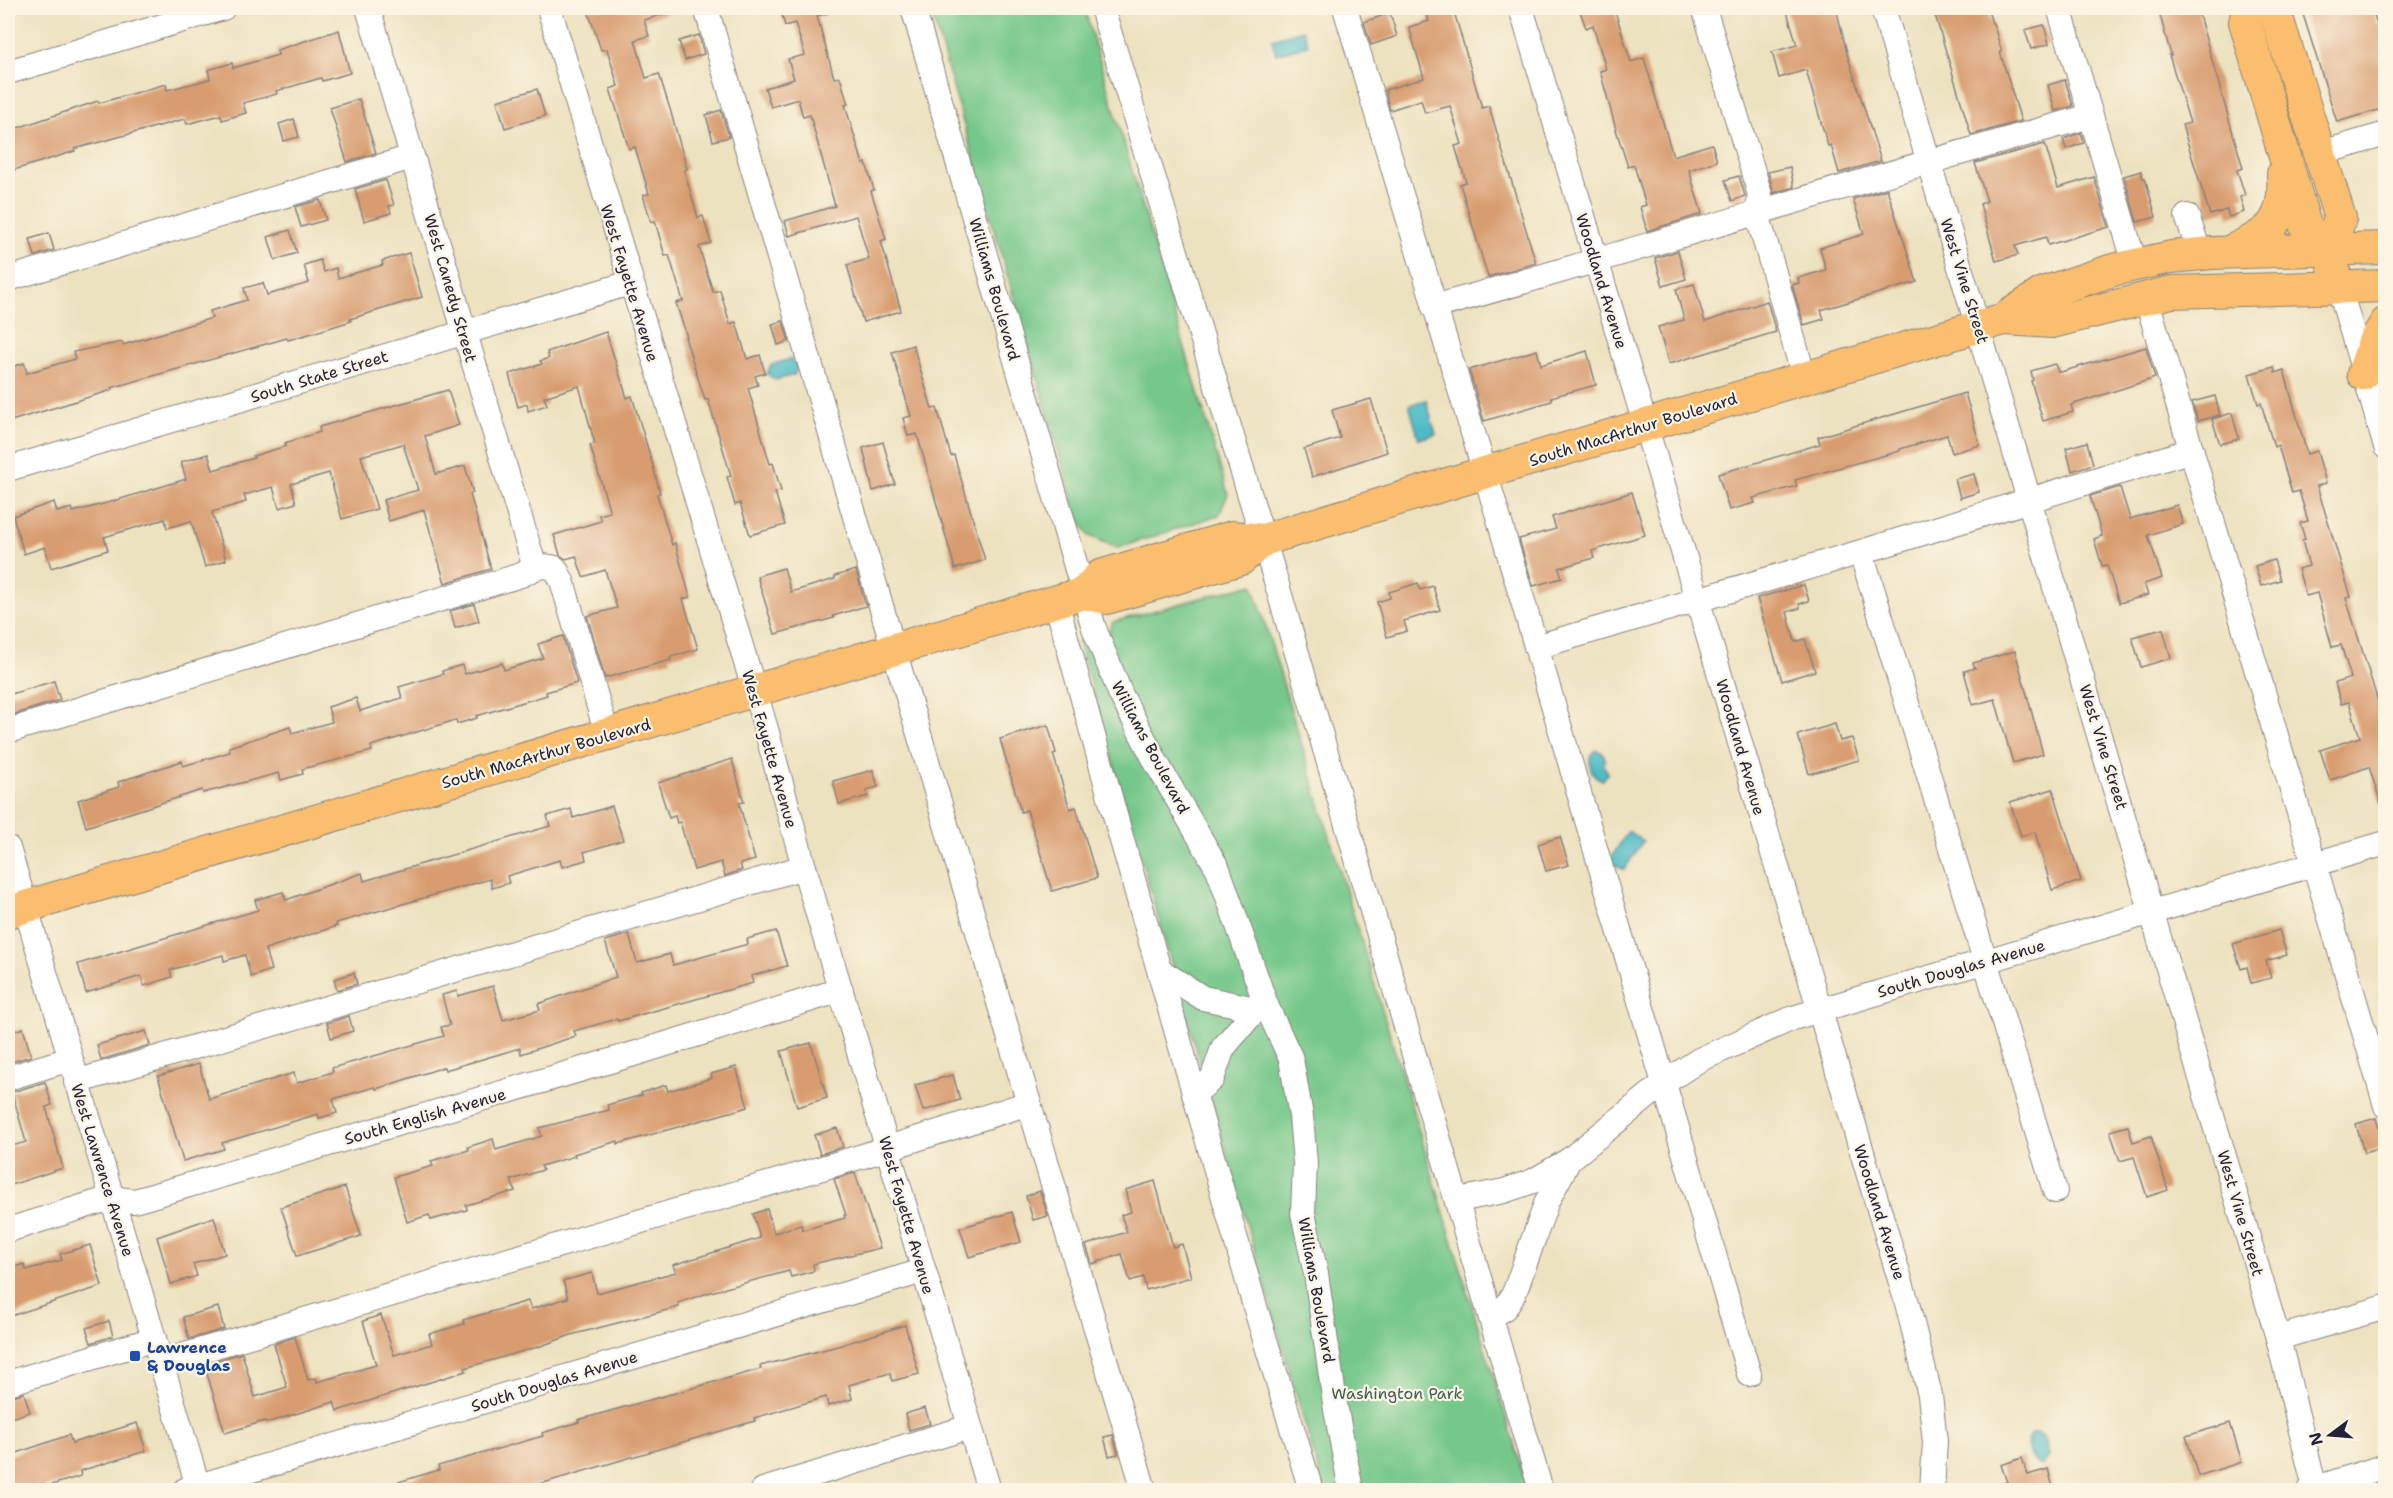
<svg xmlns="http://www.w3.org/2000/svg" width="2393" height="1498" font-family="'Shantell Sans',sans-serif">
<style>
.green{fill:#76c88a;stroke:#4c7562;stroke-width:1.5}
.water{fill:#4dbbc5;stroke:#386e80;stroke-width:1.5}
.building{fill:#d89c6f}
.lines{fill:none;stroke-linecap:round;stroke-linejoin:round}
.minor-casing{stroke:#88827e;stroke-width:26}
.major-casing{stroke:#88827e;stroke-width:34}
.minor{stroke:#fff;stroke-width:24}
.major{stroke:#fabe6e;stroke-width:32}
.transit-dot{fill:#1a4fb4;stroke:#fcf5e5;stroke-width:2}
.labels{text-anchor:middle;stroke-width:4.5;stroke-linejoin:round;paint-order:stroke}
.street-label{font-size:16px;fill:#22223b;stroke:#fcf5e5}
.transit-label{font-size:16px;font-weight:bold;fill:#164399;stroke:#fcf5e5;text-anchor:start}
.park-label{font-size:16px;fill:#3f5c57;stroke:#fcf5e5}
</style>
<rect width="100%" height="100%" fill="#fcf5e5"/>
<filter id="ink" filterUnits="userSpaceOnUse"><feTurbulence type="fractalNoise" baseFrequency=".0167" numOctaves="2"/><feDisplacementMap in="SourceGraphic" scale="12" xChannelSelector="R" yChannelSelector="G"/><feConvolveMatrix kernelMatrix="1 2 1 2 8 2 1 2 1" color-interpolation-filters="sRGB"/></filter>
<filter id="wash" filterUnits="userSpaceOnUse"><feTurbulence type="fractalNoise" baseFrequency=".008" numOctaves="4" result="noise"/><feDisplacementMap in="SourceGraphic" scale="24" xChannelSelector="R" yChannelSelector="G"/><feGaussianBlur stdDeviation="1.35" result="paint"/><feColorMatrix in="noise" values="0 0 0 0 0 0 0 0 0 0 0 0 0 0 0 0 0 1.4 0 .05"/><feComposite in="paint" operator="in"/></filter>
<g filter="url(#wash)">
<rect width="100%" height="100%" fill="#ede2c0"/>
<g class="green">
<path d="M930,8H1084L1228,494L1219,515L1118,548L1089,536L1077,515Z"/>
<path d="M1253,584L1528,1490H1324L1078,641L1110,629L1113,622Z"/>
<path d="M2385,1479V1490H2346Z"/>
</g>
<g class="water">
<path d="M1303,30L1308,45L1276,54L1272,39Z"/>
<path d="M790,359L798,366L794,375L776,380L767,374L771,365Z"/>
<path d="M1426,400L1436,434L1419,439L1409,405Z"/>
<path d="M1596,750L1603,753L1605,758L1604,766L1608,773L1603,780C1590,777 1585,759 1596,750Z"/>
<path d="M1628,831L1643,841L1624,870L1609,861Z"/>
<path d="M2034,1433C2046,1433 2047,1446 2049,1456L2043,1465H2038C2030,1459 2027,1445 2029,1436Z"/>
</g>
<g id="blocks">
<g class="building">
<path d="M587,8H673L674,11L644,20L649,36L635,40L646,78L659,74L670,109L687,169L684,170L698,218L703,216L711,243L699,247L713,292L720,290L730,324L736,322L747,359L760,355L765,373L755,376L758,385L748,388L770,464L773,463L781,491L775,492L785,525L750,535L740,503L735,505L727,477L731,476L708,399L705,400L685,337H687L676,303L683,301L669,255L665,256L655,221L651,222L643,195L649,194L635,147L629,149L618,114L610,89L618,86L607,49L601,50Z"/>
<path d="M780,8H831L832,12L817,16L834,78L840,77L848,104L845,105L863,164L866,163L874,190L871,191L886,239L881,241L901,311L863,322L847,265L869,259L856,216L789,236L785,221L835,206L810,115L803,117L798,99L771,107L765,88L794,79L788,59L805,55L795,23L785,26Z"/>
<path d="M1425,8H1453L1482,108L1489,106L1536,263L1488,277L1460,184L1466,182L1455,146L1462,144L1450,106L1425,113L1421,100L1390,110L1385,90L1424,78L1409,27L1429,21Z"/>
<path d="M1579,8H1614L1631,62L1644,58L1673,156L1712,144L1717,161L1689,170L1702,214L1647,231L1640,207L1646,205L1634,165L1628,167L1617,133L1600,71L1606,69L1593,25L1586,28Z"/>
<path d="M1786,8H1836L1848,57L1881,161L1839,173L1831,145L1828,146L1806,70L1779,78L1772,52L1797,45Z"/>
<path d="M1933,8H1987L1992,23H1993L2002,52H2000L2021,121L1971,135Z"/>
<path d="M2158,8H2197L2243,168L2237,170L2245,195L2240,197L2244,212L2229,217L2227,210L2210,215L2182,125L2190,123L2169,55H2171Z"/>
<path d="M2301,8H2372L2377,24L2385,21V108L2337,122Z"/>
<path d="M1390,13L1397,36L1371,45L1364,22Z"/>
<path d="M2044,25L2049,44L2031,49L2025,30Z"/>
<path d="M339,30L350,73L322,81L321,78L276,91L277,94L243,103L246,113L222,120L221,115L187,124L185,119L74,149L75,151L14,170L8,148V131L98,101L99,103L166,84L167,90L210,79L208,70L232,63L233,68L278,55L277,50Z"/>
<path d="M699,35L704,54L685,60L679,41Z"/>
<path d="M2065,80L2073,106L2055,111L2048,85Z"/>
<path d="M537,89L545,116L505,128L497,101Z"/>
<path d="M359,99L376,153L347,162L330,108Z"/>
<path d="M721,110L729,137L713,141L706,115Z"/>
<path d="M294,119L299,137L284,141L279,124Z"/>
<path d="M2081,133L2084,143L2066,149L2063,139Z"/>
<path d="M2045,144L2058,188L2094,177L2109,227L2048,245L2046,237L2015,246L2018,255L1996,261L1980,204L1987,201L1975,163Z"/>
<path d="M1790,167L1794,187L1774,193L1768,172Z"/>
<path d="M2141,171L2143,178H2145L2156,217L2137,222L2124,176Z"/>
<path d="M1739,176L1745,196L1732,201L1725,180Z"/>
<path d="M386,180L394,205L389,206L391,213L364,221L355,189Z"/>
<path d="M1887,189L1917,282L1821,310L1824,319L1804,325L1792,285L1799,283L1798,278L1826,270L1820,248L1864,234L1853,199Z"/>
<path d="M320,200L326,220L301,227L295,207Z"/>
<path d="M290,230L297,253L275,260L268,237Z"/>
<path d="M49,233L54,250L35,256L30,239Z"/>
<path d="M1678,251L1686,279L1663,286L1655,258Z"/>
<path d="M409,253L422,297L350,319L351,321L316,332L288,340L287,338L111,388L112,390L11,421L8,409V368L24,363L27,373L75,359L73,352L122,342L123,345L212,318L210,311L247,300L244,288L263,283L267,295L309,283L304,265L320,260L324,272L336,268L338,278L383,265L382,261Z"/>
<path d="M1694,284L1705,322L1767,301L1776,332L1669,364L1658,327L1684,320L1676,289Z"/>
<path d="M783,321L789,341L778,345L772,324Z"/>
<path d="M606,332L627,398L632,396L653,466L660,493L657,494L672,545L675,543L690,597L683,599L698,649L670,657L671,660L605,678L587,616L617,608L605,570L583,577L576,556L566,559L560,555L554,535L601,521L599,515L610,512L590,445L595,444L579,386L544,397L547,405L528,411L527,404L518,407L509,374L542,364L540,361L549,358L547,352Z"/>
<path d="M913,345L932,409L937,408L951,456L954,455L985,560L955,569L917,434L908,436L903,418L911,416L892,352Z"/>
<path d="M2146,347L2155,378L2071,405L2073,412L2043,421L2031,381L2033,380L2031,371L2055,364L2058,372H2061Z"/>
<path d="M1537,350L1541,365L1587,351L1596,385L1551,397L1552,401L1484,421L1469,370Z"/>
<path d="M2274,367L2275,373L2284,370L2307,454L2317,451L2326,483L2317,486L2351,597L2346,598L2385,724V806L2382,807L2369,767L2330,780L2320,750L2360,737L2349,702L2341,704L2335,683L2351,678L2341,645L2332,647L2317,593L2306,596L2298,569L2309,566L2302,540L2305,539L2300,523L2308,521L2299,491L2292,493L2278,445L2274,447L2261,403L2258,404L2249,374Z"/>
<path d="M448,390L459,425L425,436L436,474L465,466L473,493L470,494L491,569L445,583L424,510L389,521L383,500L418,490L403,444L361,456L377,509L342,519L329,473L291,484L296,503L279,508L273,487L244,495L246,502L212,512L226,560L205,567L191,521L167,528L165,519L104,537L108,550L51,568L45,547L24,554L13,516L54,502L57,512L72,508L73,512L114,501L186,479L181,462L208,454L213,470L254,458L253,456L286,446L285,443L320,432L319,427Z"/>
<path d="M1965,393L1980,445L1952,453L1947,435L1900,449V451L1795,480L1797,486L1753,498L1755,503L1729,510L1718,474L1820,444L1818,437Z"/>
<path d="M2215,396L2220,415L2198,421L2192,402Z"/>
<path d="M1371,399L1387,452L1312,477L1304,449L1340,438L1332,410Z"/>
<path d="M2232,413L2239,439L2220,444L2212,419Z"/>
<path d="M883,442L895,484L873,491L863,448Z"/>
<path d="M2087,442L2093,464L2072,471L2066,448Z"/>
<path d="M1974,474L1979,492L1960,498L1955,479Z"/>
<path d="M2120,487L2130,519L2177,505L2183,524L2148,535L2162,578L2144,584L2148,595L2119,603L2107,565L2102,566L2094,539L2102,536L2090,496Z"/>
<path d="M1632,492L1645,535L1592,551L1594,558L1559,568L1562,578L1533,586L1519,539L1556,529L1552,517Z"/>
<path d="M2274,560L2280,580L2261,586L2255,566Z"/>
<path d="M784,568L791,592L835,579V576L856,570L866,606L833,616L834,618L775,634L757,576Z"/>
<path d="M1418,583L1420,590L1433,586L1440,610L1404,621L1407,631L1387,637L1377,602L1390,598L1389,592Z"/>
<path d="M1804,585L1809,601L1799,604L1800,608L1787,612L1795,642L1805,639L1815,671L1782,681L1757,598Z"/>
<path d="M474,604L479,621L455,628L450,611Z"/>
<path d="M2163,629L2171,658L2141,667L2132,637Z"/>
<path d="M563,636L577,683L546,692L547,695L476,716L477,718L457,724L456,720L371,746L372,751L302,769L303,774L281,780L279,773L203,793L202,790L86,827L78,800L119,787L118,782L182,761L183,766L230,752L229,747L290,727L292,733L332,722L328,707L356,698L360,711L402,698L399,687L443,674L442,671L462,665L465,674L502,663L504,670L543,658L538,644Z"/>
<path d="M2015,651L2043,754L2013,763L1995,699L1973,705L1964,671L1975,668L1973,663Z"/>
<path d="M54,681L60,700L12,715L8,695Z"/>
<path d="M1835,724L1840,741L1852,738L1859,760L1809,774L1798,735Z"/>
<path d="M1048,725L1056,753L1053,754L1070,809L1076,807L1097,878L1052,891L1027,810L1021,812L1000,739Z"/>
<path d="M732,759L744,802L739,803L755,860L740,864L742,870L725,876L721,862L694,870L680,822L677,823L675,816L669,818L658,783Z"/>
<path d="M873,770L878,787L866,790L868,796L839,804L833,781Z"/>
<path d="M2053,789L2081,881L2052,890L2035,832L2021,836L2010,802Z"/>
<path d="M612,806L623,840L584,852L586,860L562,867L560,860L507,876L509,883L492,888L490,879L336,923L337,926L265,949L271,970L251,977L245,955L224,961L223,955L170,970L172,977L144,986L141,976L86,993L78,964L258,910L255,900L283,892L286,900L362,873L364,881L550,826L547,816L571,809L573,818Z"/>
<path d="M1560,837L1569,865L1546,871L1538,844Z"/>
<path d="M2279,930L2287,955L2266,961L2271,978L2251,983L2247,967L2241,969L2233,944Z"/>
<path d="M776,931L787,966L751,976L753,983L618,1021L617,1019L574,1031L576,1036L521,1054L520,1048L445,1070L444,1067L376,1089L375,1087L333,1099L337,1113L319,1118L318,1114L222,1143L224,1149L183,1161L158,1076L199,1064L209,1099L294,1073L297,1083L333,1072L332,1068L444,1036L441,1027L450,1025L442,995L457,991L458,996L493,986L503,1020L540,1010L538,1004L616,977L605,941L629,934L637,963L670,954L673,965L748,944L747,939Z"/>
<path d="M354,973L357,984L337,990L334,979Z"/>
<path d="M349,1016L353,1031L331,1038L327,1023Z"/>
<path d="M23,1028L31,1056L8,1063V1033Z"/>
<path d="M146,1031L150,1045L101,1060L97,1045Z"/>
<path d="M811,1043L827,1098L797,1107L781,1051Z"/>
<path d="M736,1067L748,1107L618,1144V1141L574,1154L575,1156L541,1166L543,1170L511,1180L515,1191L466,1205L467,1210L431,1220L429,1215L407,1222L394,1177L433,1166L431,1161L469,1150L468,1147L493,1139L496,1150L542,1136L539,1128L609,1110L607,1105L642,1095L641,1093L666,1085L668,1091L712,1078L711,1074Z"/>
<path d="M953,1075L960,1100L923,1111L915,1085Z"/>
<path d="M45,1082L52,1105L46,1107L63,1168L8,1186V1147L26,1142L12,1092Z"/>
<path d="M2376,1118L2384,1147L2364,1153L2356,1124Z"/>
<path d="M2128,1126L2133,1142L2151,1136L2168,1190L2147,1197L2134,1157L2120,1161L2110,1131Z"/>
<path d="M837,1128L843,1147L820,1154L814,1135Z"/>
<path d="M855,1173L880,1248L813,1264L814,1271L791,1277L789,1271L711,1292L678,1303L679,1307L571,1335L541,1346L465,1368L466,1371L337,1411L334,1402L266,1423L265,1421L225,1433L204,1364L242,1353L255,1397L287,1387L274,1344L295,1337L308,1380L316,1378L317,1382L376,1365L363,1321L381,1315L394,1355L432,1344L429,1334L464,1324L463,1320L528,1301L531,1309L568,1298L563,1281L592,1273L597,1293L676,1272L673,1265L760,1238L753,1214L767,1209L774,1233L801,1225L803,1230L845,1218L844,1215H846L834,1179Z"/>
<path d="M1155,1181L1173,1247L1182,1244L1191,1277L1146,1290L1143,1277L1130,1281L1122,1254L1092,1264L1086,1245L1127,1232L1121,1215L1131,1212L1125,1190Z"/>
<path d="M345,1187L361,1236L297,1256L281,1207Z"/>
<path d="M1040,1191L1048,1216L1033,1220L1026,1196Z"/>
<path d="M1012,1212L1021,1242L969,1257L960,1228Z"/>
<path d="M214,1217L225,1254L193,1264L197,1276L171,1284L157,1237Z"/>
<path d="M90,1245L102,1286L8,1317V1269L24,1264L26,1270L62,1260L60,1254Z"/>
<path d="M218,1307L224,1329L189,1339L183,1317Z"/>
<path d="M109,1321L113,1336L91,1343L86,1328Z"/>
<path d="M905,1325L919,1374L892,1381L890,1373L849,1385L852,1399L828,1406L826,1397L754,1418L755,1421L516,1491H385V1486L439,1470L438,1466L543,1436L542,1433L579,1422L578,1420L761,1369L760,1366L838,1346Z"/>
<path d="M24,1393L30,1412L8,1419V1397Z"/>
<path d="M925,1408L930,1424L909,1430L905,1414Z"/>
<path d="M137,1423L146,1451L80,1471L81,1476L45,1487L46,1491H8V1456L69,1435L72,1443Z"/>
<path d="M2230,1423L2242,1462L2198,1476L2186,1436Z"/>
<path d="M1113,1435L1118,1454L1109,1456L1104,1437Z"/>
<path d="M2022,1458L2028,1475L2048,1469L2054,1491H1991L1990,1487L2007,1482L2001,1465Z"/>
</g>
</g>
</g>
<g filter="url(#ink)">
<use href="#blocks" fill-opacity="0" stroke="#88827e" stroke-width="1.5"/>
<g class="lines">
<g class="minor-casing">
<g id="minor">
<path d="M368,8L535,568"/>
<path d="M549,8L766,729L804,867L989,1490"/>
<path d="M706,8L894,650L1144,1490"/>
<path d="M913,8L1094,628L1121,695L1157,764L1218,869L1266,1005L1291,1059L1301,1116L1305,1163L1303,1213L1316,1274L1336,1410L1351,1490"/>
<path d="M1102,8L1275,578L1541,1490"/>
<path d="M1345,8L1495,506L1749,1374"/>
<path d="M1521,8L1907,1303L1930,1395L1935,1442L1932,1490"/>
<path d="M1704,8L1760,195L1757,213L1804,377"/>
<path d="M1883,8L2278,1338L2315,1488"/>
<path d="M2059,8L2135,264"/>
<path d="M8,72L223,8"/>
<path d="M2321,153L2386,134"/>
<path d="M2187,216L2200,254"/>
<path d="M8,279L412,157"/>
<path d="M2339,287L2386,447"/>
<path d="M2146,297L2386,1106"/>
<path d="M1434,307C1654,246 1871,176 2091,116"/>
<path d="M8,469L630,283"/>
<path d="M1861,552L2055,1191"/>
<path d="M1056,601L1121,837L1256,1310L1311,1490"/>
<path d="M1536,647L1861,552L2192,450"/>
<path d="M8,731L521,575C533,569 542,563 555,568L562,581L607,734"/>
<path d="M8,848L199,1490"/>
<path d="M1159,970L1203,998L1256,1009L1266,1005"/>
<path d="M8,1078L70,1059"/>
<path d="M76,1082L804,867"/>
<path d="M1194,1094L1212,1079L1223,1048L1256,1009"/>
<path d="M1458,1200L1504,1191L1533,1181L1569,1160L1664,1083L1699,1060L1793,1018L2386,843"/>
<path d="M8,1230L111,1198L134,1201L145,1198L637,1053L841,990"/>
<path d="M1491,1315C1505,1312 1509,1303 1515,1291L1547,1201L1569,1160"/>
<path d="M2278,1338L2386,1307"/>
<path d="M161,1362L863,1156L1029,1103"/>
<path d="M8,1383L154,1339"/>
<path d="M185,1490L923,1271"/>
<path d="M763,1490L969,1427"/>
<path d="M2310,1490L2386,1466"/>
</g>
</g>
<g class="major-casing">
<g id="major">
<path d="M2248,8L2245,22L2306,228L2330,249"/>
<path d="M2274,8L2340,218L2330,249L2334,269"/>
<path d="M2231,251C2272,232 2286,222 2283,174"/>
<path d="M2004,319L2043,293L2113,270L2171,257L2212,253L2386,248"/>
<path d="M2363,374L2374,342L2386,323"/>
<path d="M1084,593L1100,576L1232,537L1263,540L1464,479L2004,319L2052,322L2171,292L2386,286"/>
<path d="M8,912L1084,593L1107,598L1241,559L1263,540"/>
</g>
</g>
<use href="#minor" class="minor"/>
<use href="#major" class="major"/>
</g>
</g>
<rect class="transit-dot" x="129" y="1350" width="12" height="12" rx="3"/>
<g class="labels">
<g class="street-label">
<text transform="translate(1602 281) rotate(73)" y="6">Woodland Avenue</text>
<text transform="translate(1965 281) rotate(73)" y="6">West Vine Street</text>
<text transform="translate(630 283) rotate(73)" y="6">West Fayette Avenue</text>
<text transform="translate(451 288) rotate(74)" y="6">West Canedy Street</text>
<text transform="translate(995 289) rotate(74)" y="6">Williams Boulevard</text>
<text transform="translate(319 376) rotate(-17)" y="6">South State Street</text>
<text transform="translate(1633 429) rotate(-17)" y="6">South MacArthur Boulevard</text>
<text transform="translate(1151 747) rotate(62)" y="6">Williams Boulevard</text>
<text transform="translate(1741 747) rotate(74)" y="6">Woodland Avenue</text>
<text transform="translate(2104 747) rotate(73)" y="6">West Vine Street</text>
<text transform="translate(770 749) rotate(74)" y="6">West Fayette Avenue</text>
<text transform="translate(546 753) rotate(-16)" y="6">South MacArthur Boulevard</text>
<text transform="translate(1961 968) rotate(-16)" y="6">South Douglas Avenue</text>
<text transform="translate(425 1116) rotate(-16)" y="6">South English Avenue</text>
<text transform="translate(103 1170) rotate(73)" y="6">West Lawrence Avenue</text>
<text transform="translate(1880 1212) rotate(73)" y="6">Woodland Avenue</text>
<text transform="translate(2241 1213) rotate(74)" y="6">West Vine Street</text>
<text transform="translate(907 1215) rotate(74)" y="6">West Fayette Avenue</text>
<text transform="translate(1317 1290) rotate(80)" y="6">Williams Boulevard</text>
<text transform="translate(554 1381) rotate(-17)" y="6">South Douglas Avenue</text>
</g>
<g class="transit-label">
<text x="147" y="1353">Lawrence<tspan x="147" dy="18">&amp; Douglas</tspan></text>
</g>
<g class="park-label">
<text x="1397" y="1399">Washington Park</text>
</g>
</g>
<rect width="2393" height="1498" fill="none" stroke="#fcf5e5" stroke-width="30"/>
<g transform="translate(2330 1435) rotate(254)" stroke="#fcf5e5" stroke-width="4.5" paint-order="stroke">
<path d="M0-4.5L10 22L0 15L-10 22Z" fill="#22223b"/>
<text y="-9" font-size="16" font-weight="bold" text-anchor="middle" fill="#22223b">N</text>
</g>
</svg>
